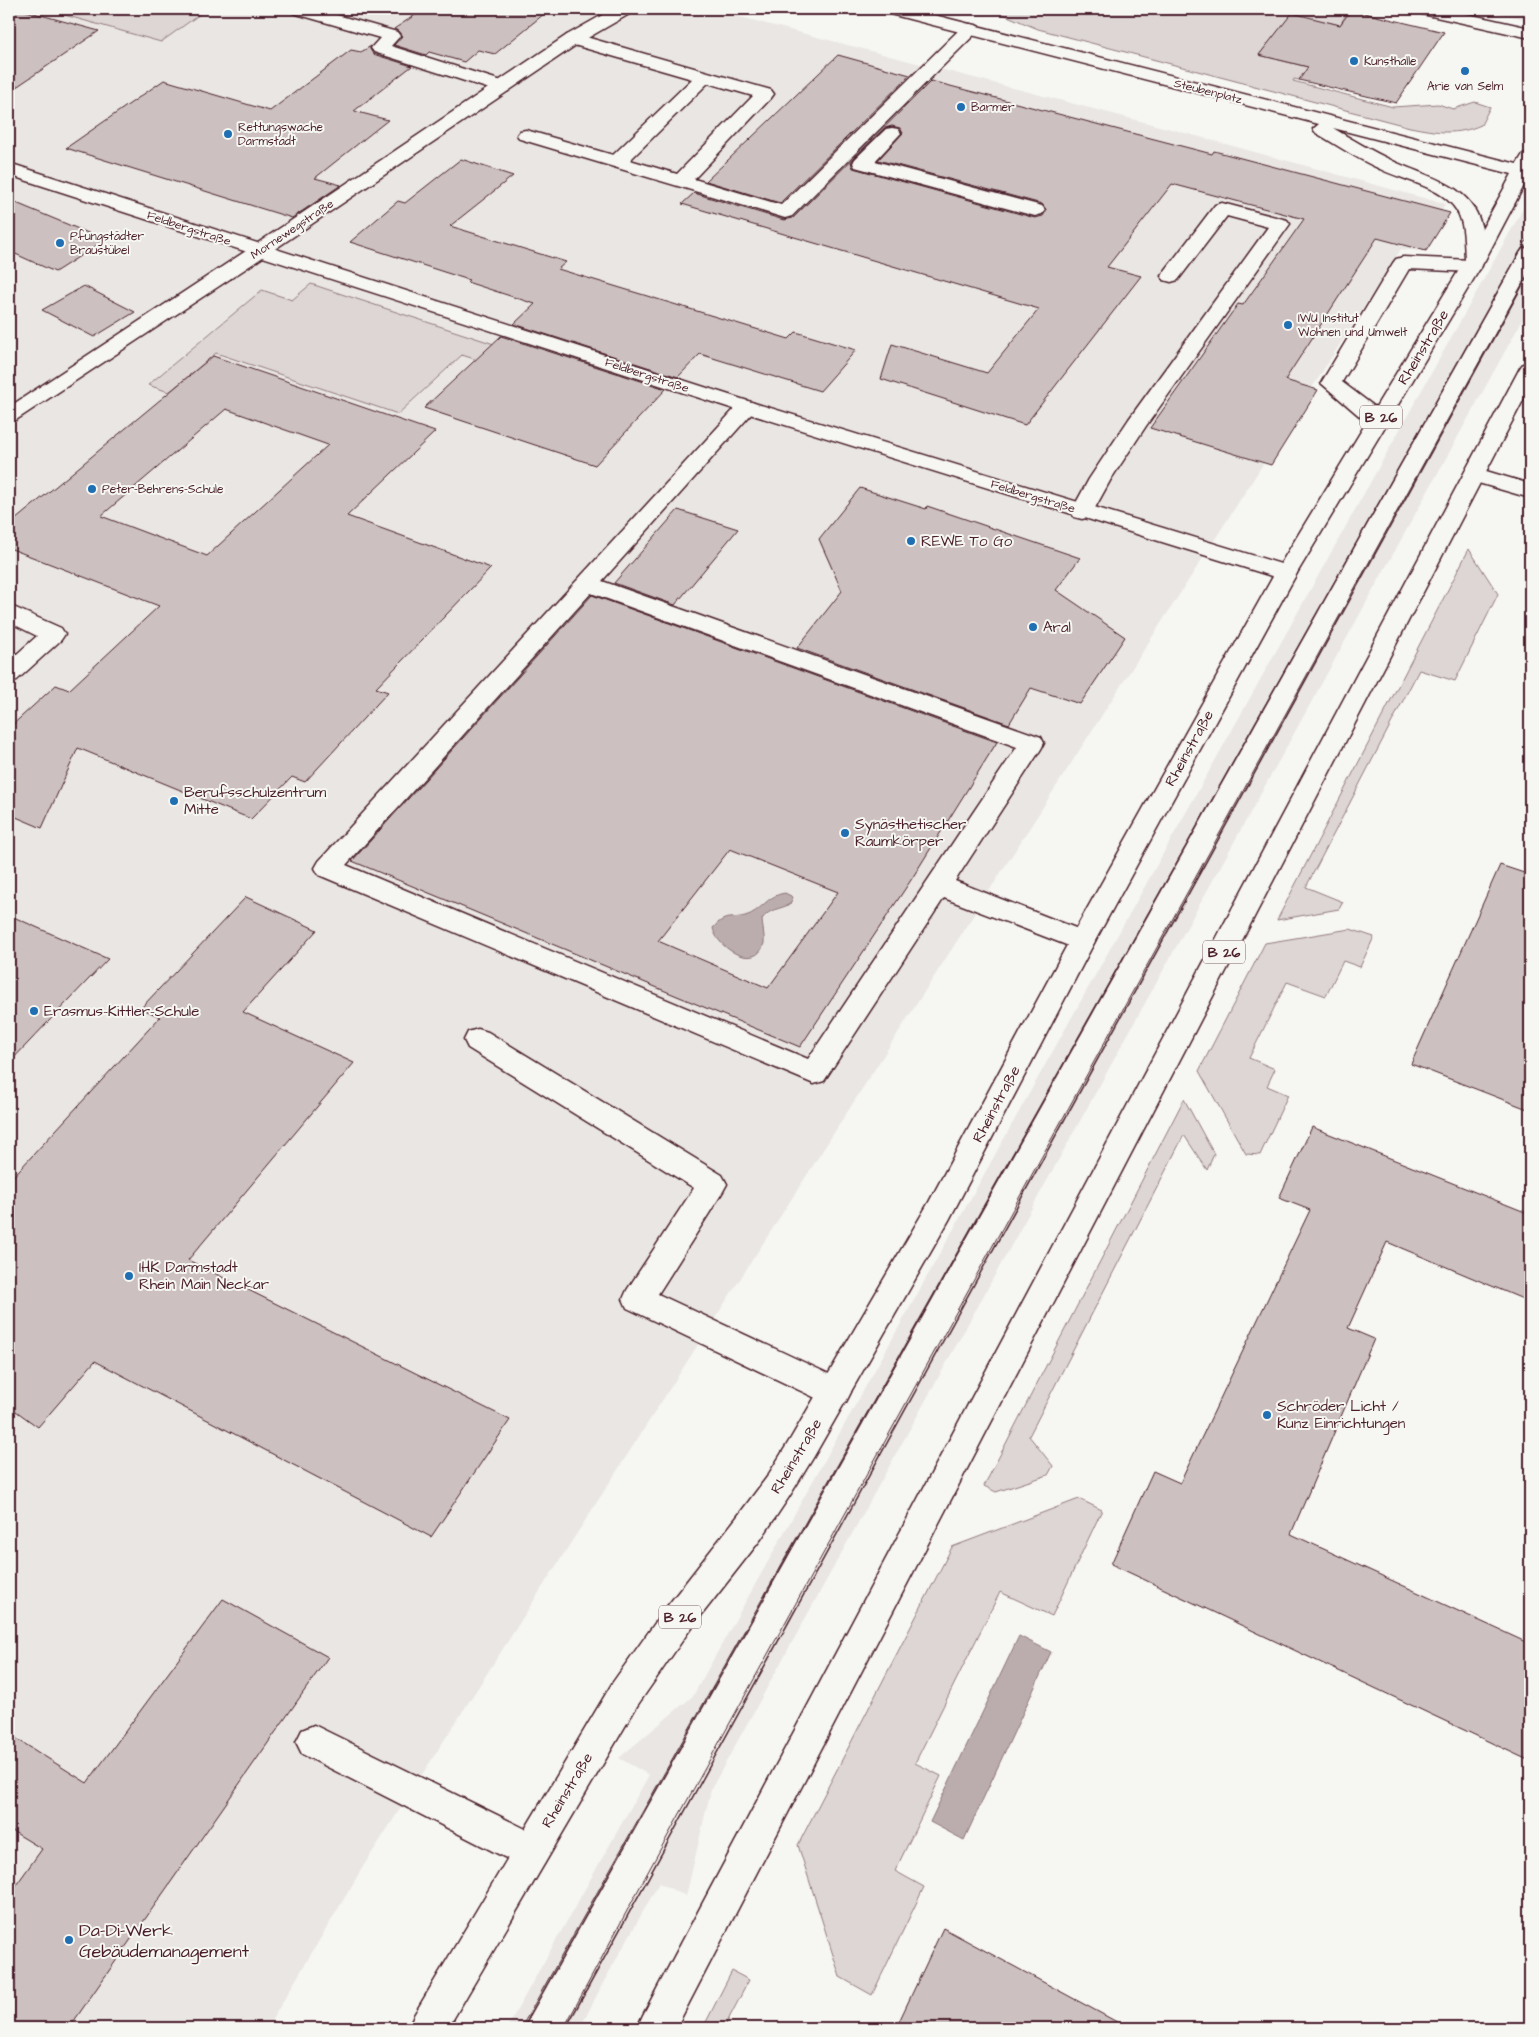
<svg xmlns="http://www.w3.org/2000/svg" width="1539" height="2037" font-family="'Architects Daughter',sans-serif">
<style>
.built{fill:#e9e6e3}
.green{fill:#ddd6d5;stroke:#947a80}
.water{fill:#bbadae;stroke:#8e747a}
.building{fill:#ccc1c0;stroke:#4a1f2b;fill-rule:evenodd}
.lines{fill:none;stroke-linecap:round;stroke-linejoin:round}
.service-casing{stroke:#4a1f2b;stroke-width:3}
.minor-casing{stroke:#4a1f2b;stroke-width:3}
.tertiary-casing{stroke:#4a1f2b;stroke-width:3}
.primary-casing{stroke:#4a1f2b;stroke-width:3}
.service{fill:#f6f6f2;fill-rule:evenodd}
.minor{fill:#f6f6f2;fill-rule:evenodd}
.tertiary{fill:#f6f6f2;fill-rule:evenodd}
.primary{fill:#f6f6f2;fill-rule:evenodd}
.tram{stroke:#4a1f2b;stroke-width:1}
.poi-dot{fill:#1f6fb2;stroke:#f6f6f2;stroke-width:2}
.labels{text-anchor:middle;stroke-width:4;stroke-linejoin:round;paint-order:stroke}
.far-poi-label{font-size:12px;fill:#4a1f2b;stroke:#f6f6f2;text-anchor:start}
.far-street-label{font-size:12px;fill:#4a1f2b;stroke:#f6f6f2}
.shield{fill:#f6f6f2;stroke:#7e6067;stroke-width:1}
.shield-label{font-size:14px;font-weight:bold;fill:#4a1f2b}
.street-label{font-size:15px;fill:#4a1f2b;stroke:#f6f6f2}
.poi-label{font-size:15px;fill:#4a1f2b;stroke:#f6f6f2;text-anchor:start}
.near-poi-label{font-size:18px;fill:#4a1f2b;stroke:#f6f6f2;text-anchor:start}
</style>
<rect width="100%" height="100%" fill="#f6f6f2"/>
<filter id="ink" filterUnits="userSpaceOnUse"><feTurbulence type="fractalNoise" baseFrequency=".02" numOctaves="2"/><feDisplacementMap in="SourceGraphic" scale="10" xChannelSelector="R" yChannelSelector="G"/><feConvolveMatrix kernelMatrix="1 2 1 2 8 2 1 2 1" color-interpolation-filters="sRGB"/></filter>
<g filter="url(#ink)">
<g class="built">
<path d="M9,9H709L1174,130L1445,204L1418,251L1401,249L364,1865L267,2028H9Z"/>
<path d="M1477,9H1530V20Z"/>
<path d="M1530,200V306L711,1789L686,1896L659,1883L603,1983L580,2028H507L649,1775L619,1758L693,1696L1523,209Z"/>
</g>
<g class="green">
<path d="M43,9H207L161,42Z"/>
<path d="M991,9H1349L1340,25L1292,14L1259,55L1308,67L1299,80L1294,79L1293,81L1393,107L1438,104L1453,109L1475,102L1490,107L1481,125C1456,136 1436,132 1410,127L1038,29Z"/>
<path d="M311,284L631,389L616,405L462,355L398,414L216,353L169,392L148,385L262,290L292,300Z"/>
<path d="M1469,549L1498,594L1455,681L1419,670L1306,887L1343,902L1339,909L1277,920Z"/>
<path d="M1350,929L1374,937L1360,967L1343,961L1326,996L1287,982L1249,1058L1275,1069L1267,1086L1288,1095L1260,1155L1246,1154L1199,1071L1265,943Z"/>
<path d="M1184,1099L1214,1154L1207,1170L1184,1135L1029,1436L1053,1466L1048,1475L996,1492L984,1486Z"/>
<path d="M1079,1499L1102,1510L1052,1616L1000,1592L915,1763L941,1776L895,1871L924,1887L872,1995L840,1977L798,1845L952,1547Z"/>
<path d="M732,1971L749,1980L724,2028H703Z"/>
</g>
<g class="water">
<path d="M785,893L793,897L790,904C779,910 770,908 762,919C762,926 765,936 764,943C757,972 717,949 713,928C725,914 730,920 745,916C761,912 767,895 785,893Z"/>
<path d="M1019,1636L1051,1652L964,1840L930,1822Z"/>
</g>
<g class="building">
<path d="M9,9H19L99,31L9,92Z"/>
<path d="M424,9H550L495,54L478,50L464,62L429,52L426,55L394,45L402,36L398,31L394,29Z"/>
<path d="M1351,10L1444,32L1396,103L1299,80L1308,67L1259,55L1292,13L1340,25Z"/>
<path d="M371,46L370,49L373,54L412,66L354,111L388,120L315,178L341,185L292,218L66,148L164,80L270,111L351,50L361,52Z"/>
<path d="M838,55L910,75L780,203L706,181Z"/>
<path d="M931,81L1212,154L1214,151L1450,213L1426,251L1377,238L1285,380L1318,390L1271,465L1150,428L1238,304L1243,305L1304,219L1172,184L1107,267L1141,276L1025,425L881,379L892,344L987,373L1039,309L682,204L694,193L784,220L793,218ZM892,126L900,128L903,133L878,160L1042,204L1046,211L1043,216L1035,218L853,168L851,162L854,158L885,128Z"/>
<path d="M461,159L513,176L450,226L566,262L558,269L789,339L796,332L856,350L820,391L700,354L678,377L514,324L535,304L467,282L469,280L350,242L398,201L405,203Z"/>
<path d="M9,200L105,240L55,272L9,251Z"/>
<path d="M84,286L135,312L94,337L42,310Z"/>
<path d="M501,336L666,389L595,465L424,408Z"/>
<path d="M213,356L435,432L347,516L491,568L376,688L388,692L305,782L292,777L251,819L78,748L42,828L9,814V728L56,685L69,690L159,606L9,548V525ZM226,409L328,445L207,556L101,516Z"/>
<path d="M860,488L926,509L927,506L1080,558L1056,590L1125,637L1080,704L1031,688L1009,724L797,648L842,591L819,539Z"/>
<path d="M678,510L738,529L675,605L614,583Z"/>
<path d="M592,595L997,742L911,880L800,1047L352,861ZM730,849L838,892L768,988L658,941Z"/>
<path d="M1500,865L1530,875V1110L1411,1064Z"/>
<path d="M246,897L317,930L243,1012L354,1063L188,1260L510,1420L431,1537L95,1361L38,1427L9,1406V1181L160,1017L141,1008Z"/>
<path d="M9,915L108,959L9,1063Z"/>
<path d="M1312,1127L1530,1214V1302L1387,1242L1348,1328L1374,1339L1291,1534L1530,1644V1761L1111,1564L1153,1471L1180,1483L1310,1210L1279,1198Z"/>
<path d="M223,1599L328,1657L69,2028H9V1895L42,1849L9,1829V1734L87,1783Z"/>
<path d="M943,1928L1128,2028H896Z"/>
</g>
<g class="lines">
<g class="service-casing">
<g id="service">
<path d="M291,9H316L397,32L400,36L391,46L508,83L511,87L508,91L502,92L496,91L374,52L371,48L380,38L293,13Z"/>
<path d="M970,24L976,25L979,29L976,33L792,216L785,218L520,139L517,135L520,131L526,130L613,155L692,79L567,43L564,39L567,35L573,34L579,35L771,90L774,94L771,98L694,179L781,205L964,25ZM708,83L753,96L677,174L630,160Z"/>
<path d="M892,128L898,129L901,133L875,161L1042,206L1045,210L1042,214L1035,216L855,167L853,163L855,159L886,129Z"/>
<path d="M1222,203L1287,220L1290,224L1146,426L1111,479L1090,517L1082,519L1074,517L1071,512L1089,479L1129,419L1268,227L1227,216L1178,280L1171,282L1164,280L1161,276L1164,272L1215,205Z"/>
<path d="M1530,247V270L565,2028H525L531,2015L1520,253L1523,249Z"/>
<path d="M1403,257L1472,260L1479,262L1482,266L1479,270L1472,272L1409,269L1342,382L1387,416L1390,421L1387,426L1379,427L1371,426L1321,383L1393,263L1396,259Z"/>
<path d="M747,401L754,403L758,407L754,411L602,581L1041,737L1044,743L1041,749L955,881L1091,934L1095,941L1091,948L1082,951L944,898L824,1081L814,1084L319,875L315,868L319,861L740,403ZM591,593L1017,747L808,1059L346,865Z"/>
<path d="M1476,468L1530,484V498L1468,480L1465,475L1468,470Z"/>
<path d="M9,605L61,628L65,634L61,640L17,680L9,682V661L37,636L9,622Z"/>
<path d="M478,1029L488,1032L722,1175L727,1184L722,1193L658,1294L846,1382L851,1392L846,1402L835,1406L824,1402L627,1308L623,1299L627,1290L694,1188L468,1048L464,1040L468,1032Z"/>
<path d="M314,1725L544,1838L549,1851L544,1864L531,1869L518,1864L302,1754L296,1742L302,1730Z"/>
</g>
</g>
<g class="minor-casing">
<g id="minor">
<path d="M1416,9H1445L1530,28V38L1418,13Z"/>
<path d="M9,163L754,403L1294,568L1297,573L1294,578L1286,580L1278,578L740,411L9,175Z"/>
</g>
</g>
<g class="tertiary-casing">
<path id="tertiary" d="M613,9H633L631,13L579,43L266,255L16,420L9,422V407L252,247L567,35Z"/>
</g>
<g class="primary-casing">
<g id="primary">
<path d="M884,9H911L1517,164L1523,154L1530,153V179L1528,178L1485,260L1297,573L1095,941L949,1220L813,1458L789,1497L761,1539L689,1631L637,1706L448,2028H408L414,2015L613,1682L665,1609L737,1517L767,1477L791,1438L929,1202L1073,934L1275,573L1465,260C1464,244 1465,225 1457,211C1442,186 1404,181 1380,169C1357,159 1337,145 1316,133L1313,129L1319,124L886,13ZM1333,128L1512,174L1482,229C1473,183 1427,178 1391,160C1371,151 1352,139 1333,128Z"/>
<path d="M1530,362V387L676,2028H637L643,2015L1520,368L1523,364Z"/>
</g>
</g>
<use href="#service" class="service"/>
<use href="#minor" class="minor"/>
<use href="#tertiary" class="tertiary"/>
<use href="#primary" class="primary"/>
<g class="tram">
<path d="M521,2028L1530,234"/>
<path d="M564,2028L649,1870L1530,270"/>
</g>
</g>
</g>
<g class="poi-dot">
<circle cx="1354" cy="61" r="5"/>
<circle cx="1465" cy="71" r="5"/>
<circle cx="961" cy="107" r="5"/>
<circle cx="228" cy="134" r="5"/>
<circle cx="60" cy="243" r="5"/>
<circle cx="1288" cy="325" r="5"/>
<circle cx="92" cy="489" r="5"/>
<circle cx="911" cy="541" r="5"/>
<circle cx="1033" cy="627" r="5"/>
<circle cx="174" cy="801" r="5"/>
<circle cx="845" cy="833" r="5"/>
<circle cx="34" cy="1011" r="5"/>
<circle cx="129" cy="1276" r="5"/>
<circle cx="1267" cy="1415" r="5"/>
<circle cx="69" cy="1940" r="5"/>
</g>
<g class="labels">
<g class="far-poi-label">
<text x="1364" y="65">Kunsthalle</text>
<text x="1465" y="90" text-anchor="middle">Arie van Selm</text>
<text x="971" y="111">Barmer</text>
<text x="238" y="131">Rettungswache<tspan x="238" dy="14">Darmstadt</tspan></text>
<text x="70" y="240">Pfungstädter<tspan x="70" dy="14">Braustübel</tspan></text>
<text x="1298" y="322">IWU Institut<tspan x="1298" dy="14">Wohnen und Umwelt</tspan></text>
<text x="102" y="493">Peter-Behrens-Schule</text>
</g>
<g class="far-street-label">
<text transform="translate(1208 91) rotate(14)" y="4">Steubenplatz</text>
<text transform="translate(189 228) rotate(18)" y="4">Feldbergstraße</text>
<text transform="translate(292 229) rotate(-34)" y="4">Mornewegstraße</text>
<text transform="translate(647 375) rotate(18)" y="4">Feldbergstraße</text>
<text transform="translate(1033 496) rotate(17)" y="4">Feldbergstraße</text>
</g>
<g class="shield">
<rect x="1360" y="405.5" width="42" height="23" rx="4"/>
<rect x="1203" y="940.5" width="42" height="23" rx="4"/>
<rect x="659" y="1605.5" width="42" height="23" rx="4"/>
</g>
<g class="shield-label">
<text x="1381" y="422">B 26</text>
<text x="1224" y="957">B 26</text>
<text x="680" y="1622">B 26</text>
</g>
<g class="street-label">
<text transform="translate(1423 347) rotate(-59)" y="5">Rheinstraße</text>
<text transform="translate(1189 748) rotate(-61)" y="5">Rheinstraße</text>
<text transform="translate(996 1104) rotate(-62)" y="5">Rheinstraße</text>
<text transform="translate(796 1456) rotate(-59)" y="5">Rheinstraße</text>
<text transform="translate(567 1790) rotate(-59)" y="5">Rheinstraße</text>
</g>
<g class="poi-label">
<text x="921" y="546">REWE To Go</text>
<text x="1043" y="632">Aral</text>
<text x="184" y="797">Berufsschulzentrum<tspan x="184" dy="17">Mitte</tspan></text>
<text x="855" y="829">Synästhetischer<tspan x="855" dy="17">Raumkörper</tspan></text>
<text x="44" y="1016">Erasmus-Kittler-Schule</text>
<text x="139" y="1272">IHK Darmstadt<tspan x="139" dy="17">Rhein Main Neckar</tspan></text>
<text x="1277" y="1411">Schröder Licht /<tspan x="1277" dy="17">Kunz Einrichtungen</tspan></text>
</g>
<g class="near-poi-label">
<text x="79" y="1936">Da-Di-Werk<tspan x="79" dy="21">Gebäudemanagement</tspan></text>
</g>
</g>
<rect width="1539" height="2037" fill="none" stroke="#f6f6f2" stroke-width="30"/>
<rect x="15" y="15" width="1509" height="2007" fill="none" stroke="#4a1f2b" stroke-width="2" filter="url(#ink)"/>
</svg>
